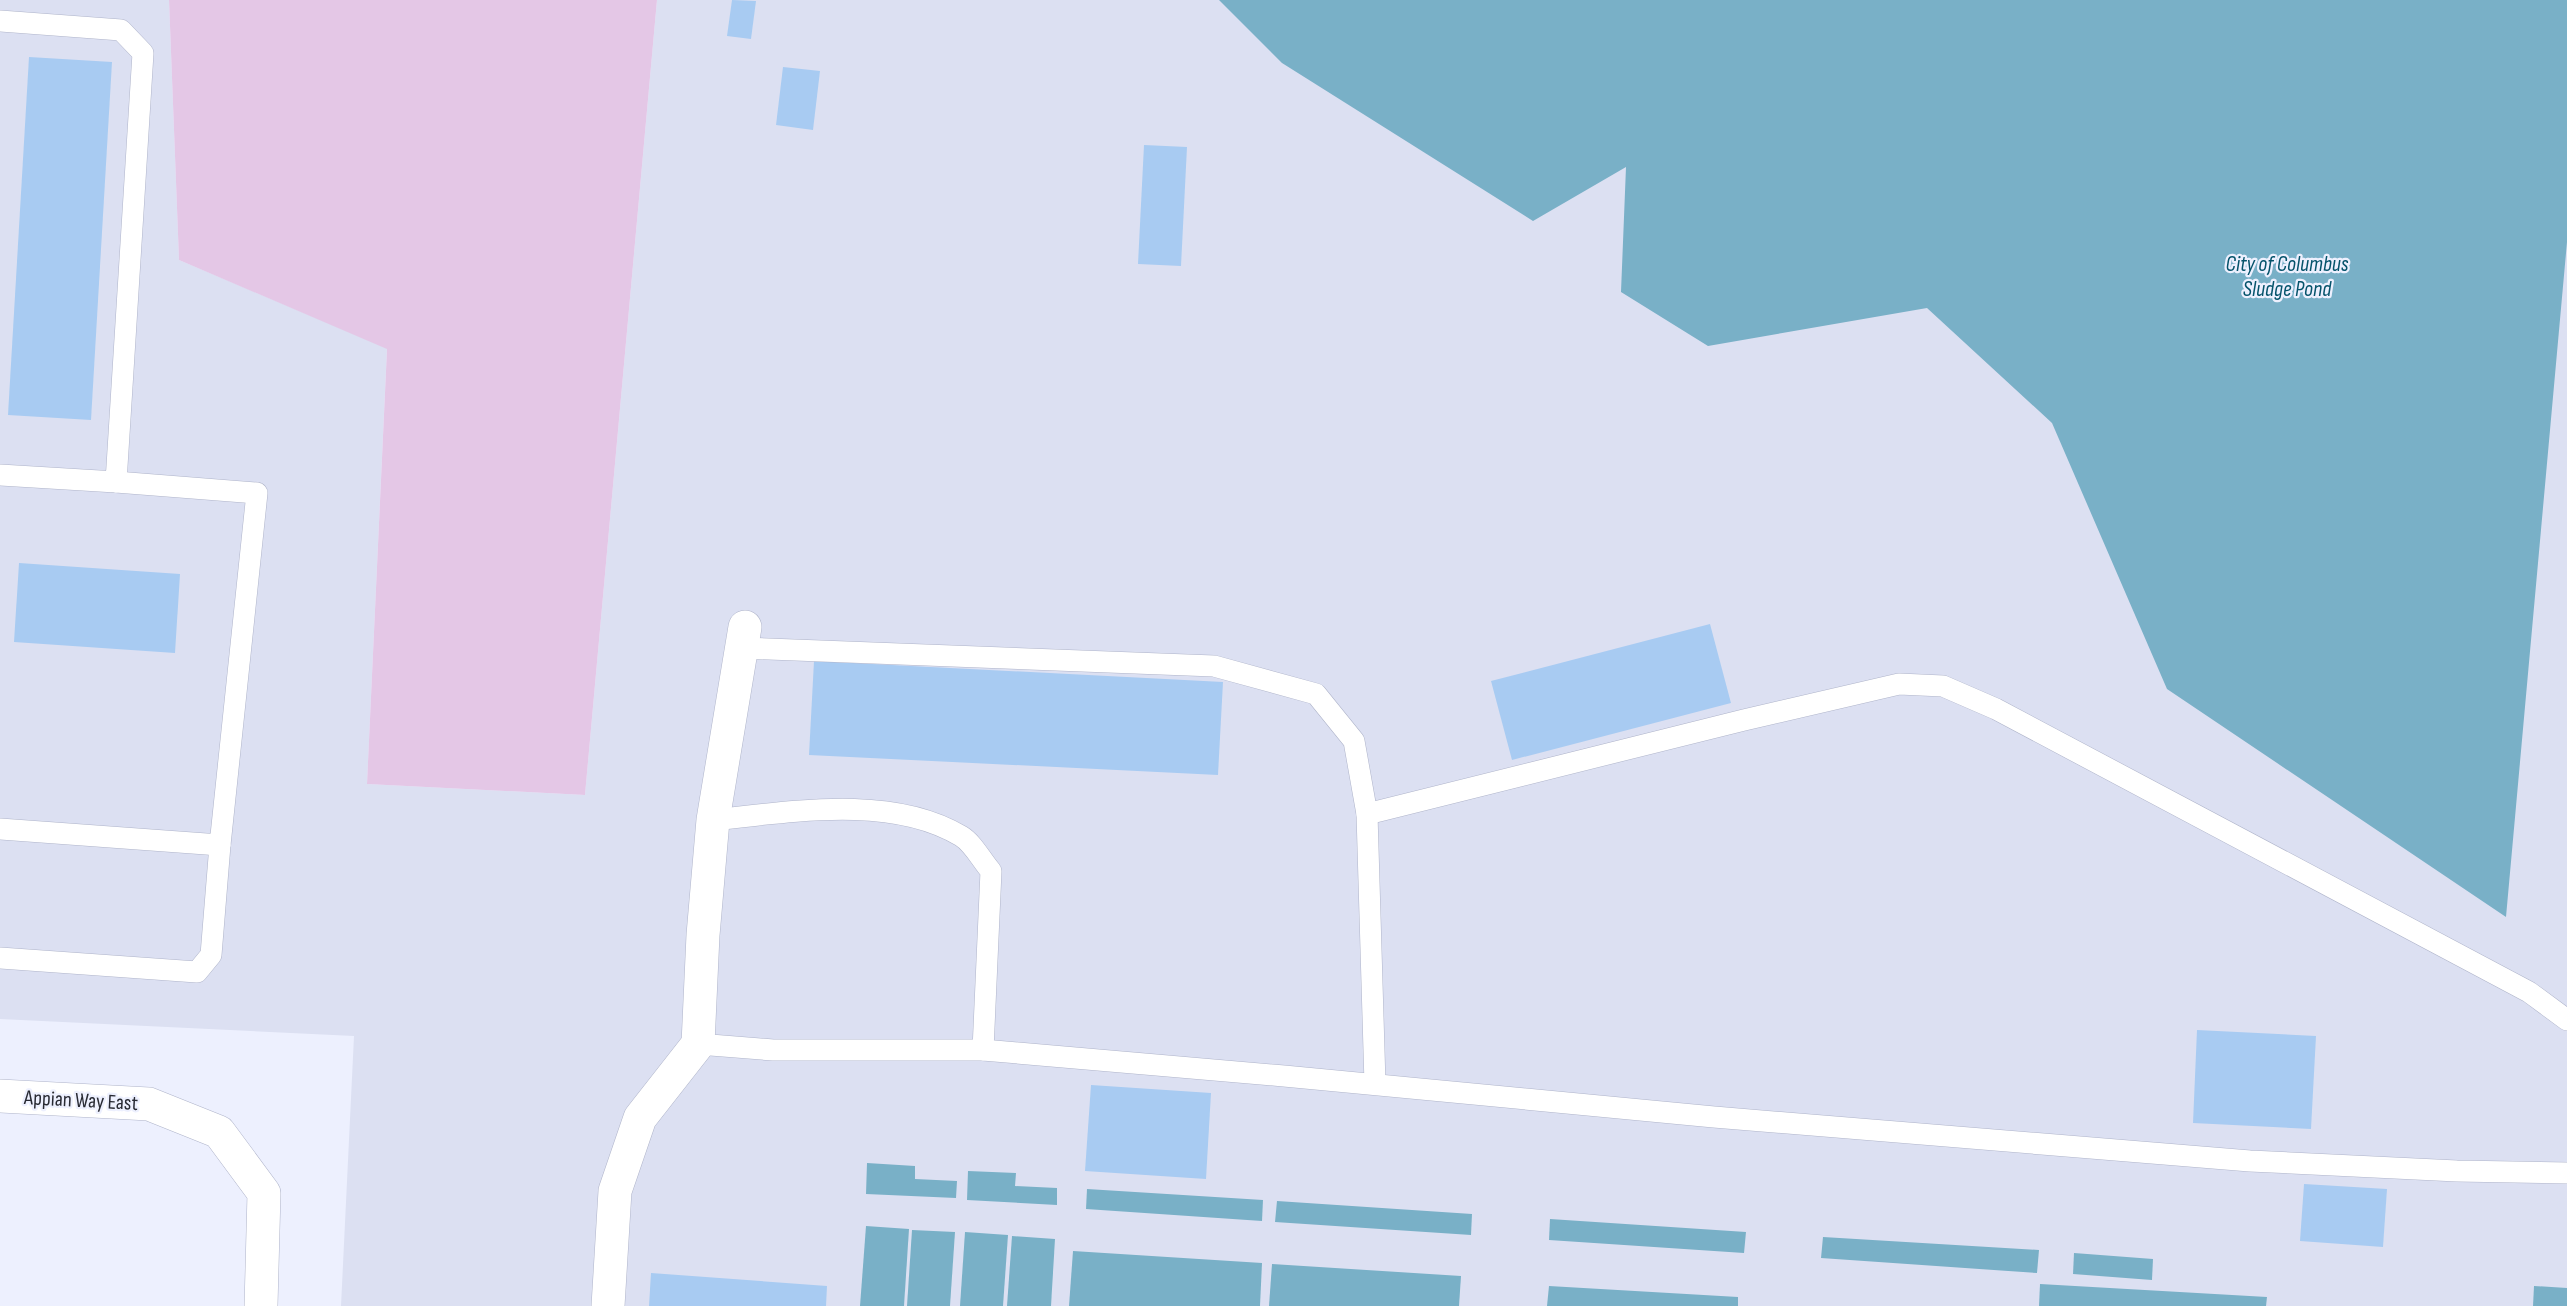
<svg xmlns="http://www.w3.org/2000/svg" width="2567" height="1306" font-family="'Sofia Sans Condensed',sans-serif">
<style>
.built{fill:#dce0f2}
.green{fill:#e4c7e6}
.water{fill:#79b0c7}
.building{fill:#a8cbf2}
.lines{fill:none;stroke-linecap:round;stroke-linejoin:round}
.service-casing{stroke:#afb4ca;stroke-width:22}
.minor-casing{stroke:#afb4ca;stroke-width:34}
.service{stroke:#fff;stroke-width:21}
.minor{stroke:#fff;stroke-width:33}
.labels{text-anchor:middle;stroke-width:4.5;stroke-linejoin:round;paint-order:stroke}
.street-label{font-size:21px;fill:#282a33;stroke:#edf0fe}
.water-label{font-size:22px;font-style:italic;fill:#05536b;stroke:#edf0fe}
</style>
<rect width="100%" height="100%" fill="#edf0fe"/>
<path class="built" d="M0,0H169L179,260L387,348L367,784L585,795L657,0H2567V1306H341L354,1036L0,1019Z"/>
<path class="green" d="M169,0H657L585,795L367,784L387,349L179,260Z"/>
<g class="water">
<path d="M1219,0H2567V242L2506,917L2167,689L2052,423L1927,308L1708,346L1621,292L1626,167L1533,221L1282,63Z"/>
<path d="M867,1163L915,1166V1179L957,1181L956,1198L866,1194Z"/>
<path d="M968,1171L1016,1173L1015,1186L1057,1188V1205L967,1200Z"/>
<path d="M1087,1189L1263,1200L1262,1221L1086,1209Z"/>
<path d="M1277,1201L1472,1214L1471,1235L1275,1222Z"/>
<path d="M1550,1219L1746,1232L1744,1253L1549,1240Z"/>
<path d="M866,1226L909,1229L904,1306H860Z"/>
<path d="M912,1230L955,1232L950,1306H907Z"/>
<path d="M965,1232L1008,1235L1003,1306H960Z"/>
<path d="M1012,1236L1055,1239L1051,1306H1007Z"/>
<path d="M1823,1237L2039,1250L2037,1273L1821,1258Z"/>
<path d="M1073,1251L1262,1263L1260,1306H1069Z"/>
<path d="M2074,1253L2153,1259L2152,1280L2073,1274Z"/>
<path d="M1272,1264L1461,1276L1459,1306H1269Z"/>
<path d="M2040,1284L2267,1297L2266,1306H2039Z"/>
<path d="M1549,1286L1738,1297V1306H1547Z"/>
<path d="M2534,1286L2567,1288V1306H2533Z"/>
</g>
<g class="building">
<path d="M732,0L756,1L751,39L727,36Z"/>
<path d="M29,57L112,62L91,420L8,415Z"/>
<path d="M783,67L820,71L813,130L776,125Z"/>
<path d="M1144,145L1187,147L1181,266L1138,264Z"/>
<path d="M19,563L180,574L175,653L14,642Z"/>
<path d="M1710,624L1731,703L1512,760L1491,681Z"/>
<path d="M814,661L1223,682L1218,775L809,755Z"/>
<path d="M2197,1030L2316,1036L2311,1129L2193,1123Z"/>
<path d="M1091,1085L1211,1093L1206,1179L1085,1171Z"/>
<path d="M2304,1184L2387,1189L2383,1247L2300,1241Z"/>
<path d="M651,1273L827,1286L826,1306H649Z"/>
</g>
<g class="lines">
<g class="service-casing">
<g id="service">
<path d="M0,21L121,30L143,53L116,482L0,475"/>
<path d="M741,648L1214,666L1316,694L1354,741L1367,814L1375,1084"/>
<path d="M1367,814L1744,720L1899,684L1943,686L1996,709L2529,992L2567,1020"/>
<path d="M713,820C790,812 891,794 961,836C973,843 982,861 991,871L983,1050"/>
<path d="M0,829L220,845L257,493L116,482"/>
<path d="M0,958L197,972L211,955L220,845"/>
<path d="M698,1044L773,1050H983L1284,1076L1714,1117L2250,1161L2457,1171L2567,1173"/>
</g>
</g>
<g class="minor-casing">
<g id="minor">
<path d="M0,1096L149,1104L219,1132L264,1193L261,1306"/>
<path d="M608,1306L615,1191L640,1118L698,1044L703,935L713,820L745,627"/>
</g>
</g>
<use href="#service" class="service"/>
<use href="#minor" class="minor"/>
</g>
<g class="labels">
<g class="street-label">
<text transform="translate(81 1100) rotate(3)" y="7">Appian Way East</text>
</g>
<g class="water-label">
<text x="2287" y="271">City of Columbus<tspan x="2287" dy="25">Sludge Pond</tspan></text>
</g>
</g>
</svg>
